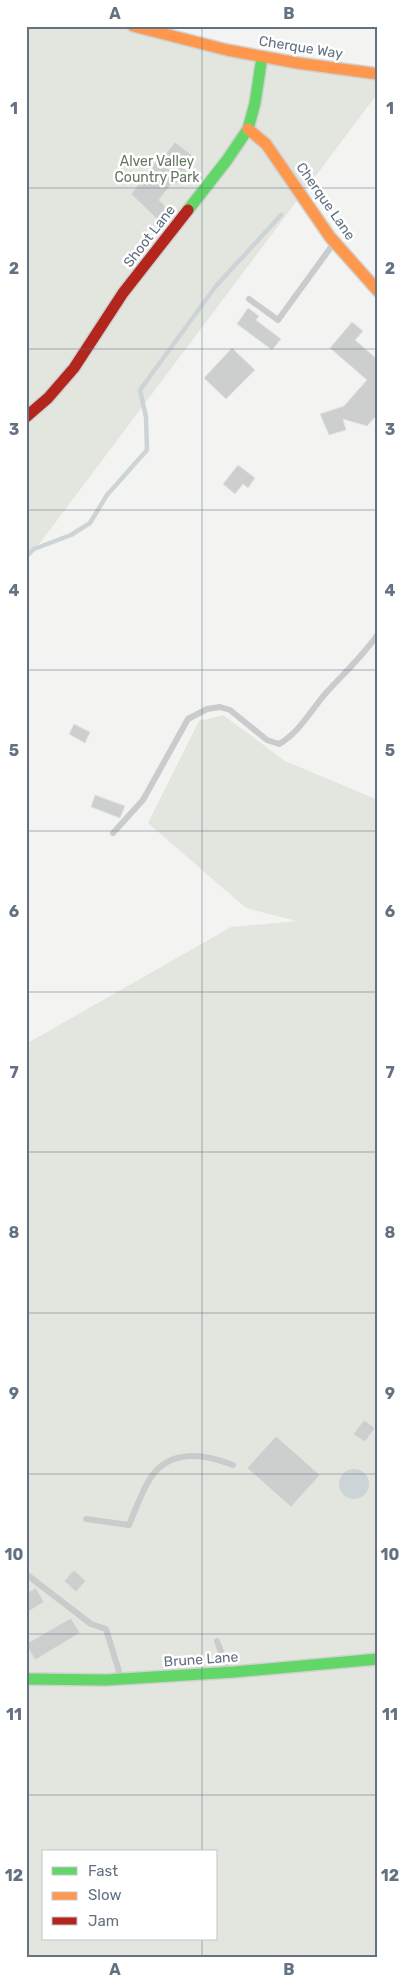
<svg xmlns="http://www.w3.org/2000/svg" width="404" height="1983" font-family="Rubik,sans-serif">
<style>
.green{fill:#e2e6df;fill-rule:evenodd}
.water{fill:#cdd4d7}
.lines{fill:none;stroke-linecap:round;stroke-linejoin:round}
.stream{stroke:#cdd4d7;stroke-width:4.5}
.building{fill:#cdcfcf;stroke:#e2e3e1}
.fast-casing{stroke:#d0d1d1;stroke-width:14}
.slow-casing{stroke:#d0d1d1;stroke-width:14}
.jam-casing{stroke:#d0d1d1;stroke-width:14}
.lane{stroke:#cacbcc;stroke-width:6}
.fast{stroke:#63d668;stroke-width:11}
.slow{stroke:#ff974d;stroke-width:11}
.jam{stroke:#b3261e;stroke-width:11}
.grid{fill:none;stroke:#637182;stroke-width:1;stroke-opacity:0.55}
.labels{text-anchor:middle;stroke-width:5;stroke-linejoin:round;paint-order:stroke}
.street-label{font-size:14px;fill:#637182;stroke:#fff}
.park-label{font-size:14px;fill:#657962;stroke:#fff}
.neatline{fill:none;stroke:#637182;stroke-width:2}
.grid-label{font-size:16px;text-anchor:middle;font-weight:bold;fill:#637182}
</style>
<rect width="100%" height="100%" fill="#f3f4f1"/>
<g class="green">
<path d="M26,26H121L227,50L378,73V93L40,543L26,558Z"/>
<path d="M223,715L285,761L378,800V1957H26V1044L231,927L296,921L246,908L148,823L199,721ZM44,1852H216V1939H44Z"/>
</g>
<circle class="water" cx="354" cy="1484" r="15"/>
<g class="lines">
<path class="stream" d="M26,557L34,549L71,535L90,523L107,495L147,450L146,417L140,390L216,286L281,215"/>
</g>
<g class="building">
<path d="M175,142L192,155L183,168L187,171L176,184L173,182L159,200L170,211L159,221L131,194L159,158L161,160Z"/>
<path d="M248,308L259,316L256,320L281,339L272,350L237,324Z"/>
<path d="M352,322L363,331L355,340L378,360V414L367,426L343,419L346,430L329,435L320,414L344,406L367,380L330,348Z"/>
<path d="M232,348L255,370L226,399L204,378Z"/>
<path d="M238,465L255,478L248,488L243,484L235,494L223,484Z"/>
<path d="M74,724L90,732L85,743L69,734Z"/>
<path d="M95,795L125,806L120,818L91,807Z"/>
<path d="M364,1420L375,1428L365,1442L353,1434Z"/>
<path d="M276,1436L320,1475L291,1507L247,1468Z"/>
<path d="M74,1570L86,1581L76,1592L64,1581Z"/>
<path d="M36,1588L44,1602L26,1613V1593Z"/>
<path d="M71,1618L80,1633L35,1660L26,1644Z"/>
</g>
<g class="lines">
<g class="fast-casing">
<g id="fast">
<path d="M188,210L227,160L248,129L255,103L262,57"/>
<path d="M26,1679L106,1680L234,1672L378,1659"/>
</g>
</g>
<g class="slow-casing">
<g id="slow">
<path d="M133,26L227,50L297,63L378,74"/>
<path d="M248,129L266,144L330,237L378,291"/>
</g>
</g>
<g class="jam-casing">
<path id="jam" d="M26,417L48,398L74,368L123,293L188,210"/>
</g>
<g class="lane">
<path d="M249,299L278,320L334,243"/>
<path d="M113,833L143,800L188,719L207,709L220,707L230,710L267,740L279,744C299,733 311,710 326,693C344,673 363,656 378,634"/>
<path d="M86,1519L129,1525C135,1511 140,1496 148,1482C167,1448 202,1453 233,1465"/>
<path d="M26,1574L91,1624L106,1629L121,1678"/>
<path d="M217,1641L228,1670"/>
</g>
<use href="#fast" class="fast"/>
<use href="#slow" class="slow"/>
<use href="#jam" class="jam"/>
</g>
<path class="grid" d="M202,26V1852M26,188H378M26,349H378M26,510H378M26,670H378M26,831H378M26,992H378M26,1152H378M26,1313H378M26,1474H378M26,1634H378M26,1795H378M202,1939V1957"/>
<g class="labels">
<g class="street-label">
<text transform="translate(301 47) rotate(9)" y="5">Cherque Way</text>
<text transform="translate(326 201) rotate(55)" y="5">Cherque Lane</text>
<text transform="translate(149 236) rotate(-52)" y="5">Shoot Lane</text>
<text transform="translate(201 1659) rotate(-4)" y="5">Brune Lane</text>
</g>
<g class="park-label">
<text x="157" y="166">Alver Valley<tspan x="157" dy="16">Country Park</tspan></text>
</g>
</g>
<rect width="404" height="1983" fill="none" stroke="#ffffff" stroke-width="55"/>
<rect x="42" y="1850" width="175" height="90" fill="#ffffff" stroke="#c1c6cd"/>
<rect x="52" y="1867" width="25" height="8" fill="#63d668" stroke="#c1c6cd"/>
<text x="88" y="1876" font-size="15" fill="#637182">Fast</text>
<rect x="52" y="1892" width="25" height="8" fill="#ff974d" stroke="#c1c6cd"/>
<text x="88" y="1900" font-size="15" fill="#637182">Slow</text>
<rect x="52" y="1917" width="25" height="8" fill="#b3261e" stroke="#c1c6cd"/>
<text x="88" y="1926" font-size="15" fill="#637182">Jam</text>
<rect x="28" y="28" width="348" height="1928" class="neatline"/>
<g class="grid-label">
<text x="115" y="19">A</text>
<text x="289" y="19">B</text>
<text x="14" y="114">1</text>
<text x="390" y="114">1</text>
<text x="14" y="274">2</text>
<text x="390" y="274">2</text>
<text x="14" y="435">3</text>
<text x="390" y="435">3</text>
<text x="14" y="596">4</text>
<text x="390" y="596">4</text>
<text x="14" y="756">5</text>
<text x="390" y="756">5</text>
<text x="14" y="917">6</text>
<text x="390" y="917">6</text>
<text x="14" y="1078">7</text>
<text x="390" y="1078">7</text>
<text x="14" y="1238">8</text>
<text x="390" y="1238">8</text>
<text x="14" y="1399">9</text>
<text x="390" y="1399">9</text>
<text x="14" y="1560">10</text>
<text x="390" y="1560">10</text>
<text x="14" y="1720">11</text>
<text x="390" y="1720">11</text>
<text x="14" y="1881">12</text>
<text x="390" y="1881">12</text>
<text x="115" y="1975">A</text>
<text x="289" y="1975">B</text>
</g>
</svg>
